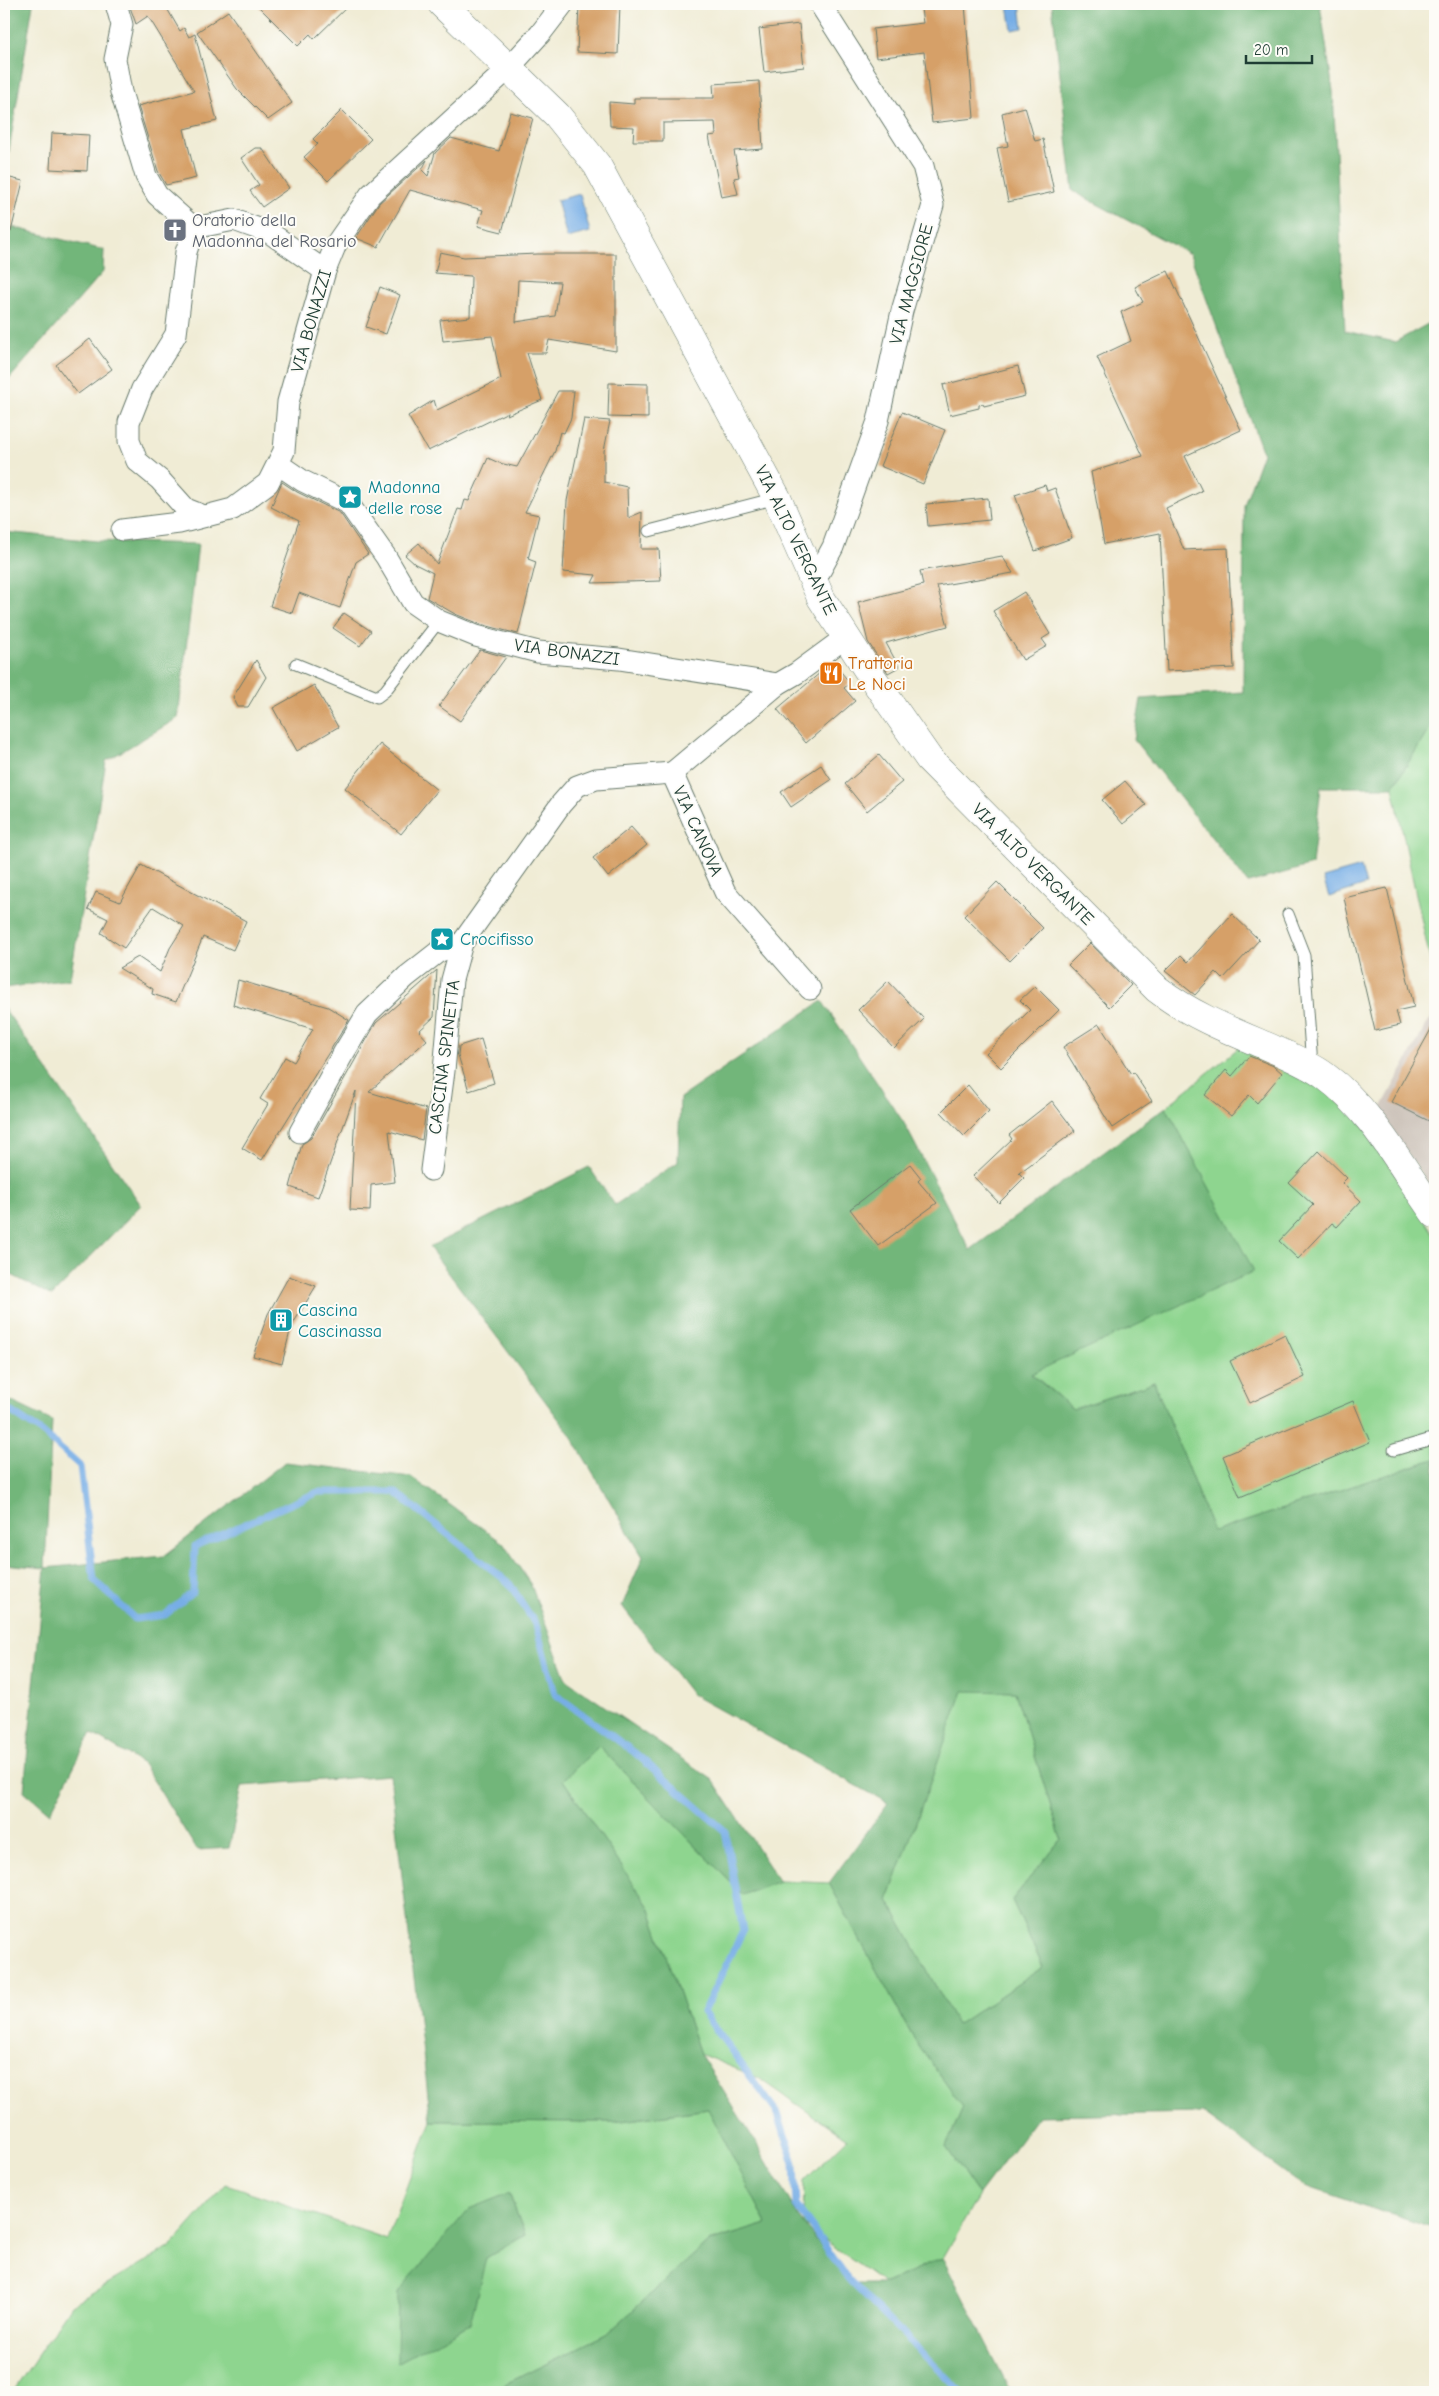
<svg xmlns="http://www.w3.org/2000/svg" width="1439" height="2396" font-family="'Comic Neue',sans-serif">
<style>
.industrial{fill:#ccc2b9}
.green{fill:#8ed58f;stroke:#568962;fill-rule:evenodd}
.forest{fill:#72b67a;stroke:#487a57;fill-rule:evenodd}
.water{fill:#77aee6;stroke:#4b768d}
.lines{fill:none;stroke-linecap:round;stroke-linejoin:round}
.stream{stroke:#77aee6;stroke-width:7}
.building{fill:#d6a067;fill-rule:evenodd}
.service-casing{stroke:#687a6c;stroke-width:13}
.minor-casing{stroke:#687a6c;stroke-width:23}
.secondary-casing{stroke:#687a6c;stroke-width:29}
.service{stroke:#fff;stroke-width:11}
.minor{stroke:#fff;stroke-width:21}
.secondary{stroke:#fff;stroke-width:28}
.labels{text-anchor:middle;stroke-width:4;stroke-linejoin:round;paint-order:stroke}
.worship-label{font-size:18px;fill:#5b616d;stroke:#fdfcf7;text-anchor:start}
.street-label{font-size:18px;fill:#1f3d34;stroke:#fdfcf7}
.culture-label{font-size:18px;fill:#0d838f;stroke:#fdfcf7;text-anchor:start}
.food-label{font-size:18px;fill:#c56008;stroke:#fdfcf7;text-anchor:start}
</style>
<rect width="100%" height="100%" fill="#fdfcf7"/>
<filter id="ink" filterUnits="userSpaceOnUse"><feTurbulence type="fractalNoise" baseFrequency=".02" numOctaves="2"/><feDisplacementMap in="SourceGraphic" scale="10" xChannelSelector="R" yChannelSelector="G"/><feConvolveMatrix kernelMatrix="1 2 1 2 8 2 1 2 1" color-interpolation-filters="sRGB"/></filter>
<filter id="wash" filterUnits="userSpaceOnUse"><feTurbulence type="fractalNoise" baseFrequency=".0096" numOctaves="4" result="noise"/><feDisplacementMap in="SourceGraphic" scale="20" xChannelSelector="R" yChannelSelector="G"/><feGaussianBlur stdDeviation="1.12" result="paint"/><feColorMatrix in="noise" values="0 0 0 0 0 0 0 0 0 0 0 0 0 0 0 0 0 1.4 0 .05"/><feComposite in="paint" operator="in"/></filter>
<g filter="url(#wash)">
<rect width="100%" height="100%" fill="#f0ecd5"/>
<path class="industrial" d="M1435,1009V1193L1379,1112Z"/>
<g class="green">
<path d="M1435,720V983L1393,787Z"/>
<path d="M1242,1045L1313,1079L1365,1127L1435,1236V1459L1213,1532L1154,1382L1073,1409L1031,1373L1253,1271L1166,1107Z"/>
<path d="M963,1690L1015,1692L1061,1839L1012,1900L1043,1967L957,2025L888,1900Z"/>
<path d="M599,1746L743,1895L779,1881L829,1883L915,2041L963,2107L946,2147L979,2195L943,2258L885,2284L803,2224L804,2181L847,2139L759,2078L700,2054L649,1907L563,1780Z"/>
<path d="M709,2109L767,2224L708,2242L607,2334L489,2392H13L71,2305L169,2248L226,2184L387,2239L431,2121L614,2122ZM509,2193L525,2235L486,2258Z"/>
</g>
<g class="forest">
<path d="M4,4H33L4,181Z"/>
<path d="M1052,4H1320L1333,91L1345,331L1395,342L1435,320V720L1393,787H1321L1312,865L1248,883L1134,740L1141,699L1243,692L1244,505L1263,453L1190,254L1073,191Z"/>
<path d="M4,225L104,250L103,272L4,385Z"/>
<path d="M4,532L97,541L198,544L178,718L106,761L70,979L4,988Z"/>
<path d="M822,1001L904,1123L970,1250L1166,1107L1254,1271L1031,1374L1073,1409L1154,1382L1213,1532L1435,1459V2229L1302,2185L1203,2113L1038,2116L979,2195L946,2147L963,2107L915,2041L829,1883L888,1803L691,1694L622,1606L643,1557L570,1434L429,1247L589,1167L615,1205L678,1162L680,1098ZM963,1691L1015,1692L1061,1839L1012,1900L1043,1967L957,2025L888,1900Z"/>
<path d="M4,1008L141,1205L52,1296L4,1271Z"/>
<path d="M4,1398L52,1421L45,1568L164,1556L285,1462L411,1477L503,1543L531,1585L566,1680L713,1780L779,1881L743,1895L599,1746L563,1780L649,1907L700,2054L753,2138L803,2224L853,2284H885L943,2258L1011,2392H489L607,2334L708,2242L767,2224L708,2109L614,2122L431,2121L390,1775L242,1786L229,1848L197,1850L143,1764L91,1733L50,1813L24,1791L45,1568L4,1564Z"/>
<path d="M509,2193L525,2235L486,2258L470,2324L397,2363L398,2292L469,2209Z"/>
</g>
<g class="water">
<path d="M1020,4L1023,28L1012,30L1008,6Z"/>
<path d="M580,194L590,232L567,238L557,200Z"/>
<path d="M1361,867L1366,885L1329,897L1323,878Z"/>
</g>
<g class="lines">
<path class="stream" d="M4,1407L43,1433L80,1466L94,1580L135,1619L165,1615L193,1592L195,1546L318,1492H395L509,1583L536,1625L555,1694L635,1753L725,1831L743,1931L703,2012L778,2114L794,2164L796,2205L849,2280L961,2392"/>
</g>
<g id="blocks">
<g class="building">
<path d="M129,4H167L165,5L180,31L184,28L189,37L195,34L217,121L184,129L196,178L166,185L158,171L138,106L194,91L148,16L136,24Z"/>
<path d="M256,4H350L314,39L310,34L298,46Z"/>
<path d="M579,4H620L618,54L577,52Z"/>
<path d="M965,4L974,118L932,123L924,52L876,58L873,29L923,23L921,9Z"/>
<path d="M228,11L292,103L268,120L237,89L197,32Z"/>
<path d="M799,24L804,67L764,72L759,29Z"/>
<path d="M759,81L763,149L734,151L739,177L734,178L738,194L721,197L709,136L716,135L715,122L663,123V141H633L634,127L610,126L609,102L634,104V98H714L713,84Z"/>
<path d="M1025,107L1035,141L1043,139L1054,192L1008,202L997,148L1008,146L1002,113Z"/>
<path d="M342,110L371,139L328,181L304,157L318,144L313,139Z"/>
<path d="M510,112L533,118L502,232L478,226L483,210L410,190L378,247L356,238L379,203L427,160L422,170L428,176L435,153L451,138L499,151Z"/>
<path d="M52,133L89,135L87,171L50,169Z"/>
<path d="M255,148H262L289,188L262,207L250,191L259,185L241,158Z"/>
<path d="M6,177L23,181L11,232L4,231V188Z"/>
<path d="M440,252L464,257L538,254H616V351L549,340L546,353H527L542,400L507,415L508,412L428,451L408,416L434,400L437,410L501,379L492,336L443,341L440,320L470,317L471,276L435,273ZM518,280L560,282L555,316L516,322Z"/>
<path d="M1168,271L1241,430L1185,456L1202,491L1166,508L1184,550L1228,548L1234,668L1167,671L1160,533L1104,544L1091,472L1143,456L1097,357L1131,341L1121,312L1143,302L1135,287Z"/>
<path d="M380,287L400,295L386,334L366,327Z"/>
<path d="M90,339L112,369L78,394L56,365Z"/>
<path d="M1018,366L1025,396L984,406L983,404L979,405V408L950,415L943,385Z"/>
<path d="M609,383L648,384V418L608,417Z"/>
<path d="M558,391H574L571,418L564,433L560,432L555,451L525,512L539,515L528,559L536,562L518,634L480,624L455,614L427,598L433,573L415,564L405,555L419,543L437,564L458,509L462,510L465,500L469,501L488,458L499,463L517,467Z"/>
<path d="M902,412L945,430L923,484L880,466Z"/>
<path d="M584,419L610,421L604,451V482L627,487L628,518L642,512L641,549H659L661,581L592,583L596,575L563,572L567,501Z"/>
<path d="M282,482L297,492L340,513L368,554L356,562L340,608L299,593L292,613L270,606L299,521L271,507Z"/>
<path d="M1045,485L1047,491L1055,488L1072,538L1035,551L1015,495Z"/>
<path d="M988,498L990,520L928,526L926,504Z"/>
<path d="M1002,556L1013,573L937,586L948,626L886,643L899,667L888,673L868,642L858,602L923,585L920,571Z"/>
<path d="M1024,592L1050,634L1042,639L1047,646L1023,660L993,611Z"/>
<path d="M344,613L371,631L360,646L333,628Z"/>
<path d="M480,650L506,657L460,721L439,706Z"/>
<path d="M256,660L266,677L248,707H238L233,697Z"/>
<path d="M833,662L850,683L844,688L855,701L806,743L777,709Z"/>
<path d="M314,685L338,727L297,751L273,708Z"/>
<path d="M380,744L437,790L401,834L345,788Z"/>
<path d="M879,755L902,782L867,811L845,784Z"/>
<path d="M821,765L831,780L791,807L781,792Z"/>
<path d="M1125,781L1146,805L1123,824L1102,800Z"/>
<path d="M631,827L647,845L608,877L593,858Z"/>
<path d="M141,865L246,921L233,950L203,937L176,1002L152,994L153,989L119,968L138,957L160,972L170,948L184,926L153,907L124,948L101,933L108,919L88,909L96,892L120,902Z"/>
<path d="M997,882L1043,928L1010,961L964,916Z"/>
<path d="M1387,888L1414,1007L1396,1011L1400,1025L1375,1031L1344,898Z"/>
<path d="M1232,914L1259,940L1223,979L1216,972L1195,995L1165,971L1181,955L1188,962Z"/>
<path d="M1090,943L1131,985L1109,1007L1068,965Z"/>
<path d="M437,970L434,1017L419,1031L427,1040L369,1092L426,1109L422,1140L389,1131L395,1182L371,1185L370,1211L350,1210L356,1091L318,1197L290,1187L302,1144L311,1138L376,1023Z"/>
<path d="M238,980L328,1007L349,1020L262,1160L242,1148L268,1104L260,1099L285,1057L294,1062L313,1029L233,1005Z"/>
<path d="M888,981L924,1019L894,1048L858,1010Z"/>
<path d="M1035,986L1059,1010L1001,1068L986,1053L1030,1010L1020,1000Z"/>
<path d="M1435,1022V1124L1391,1102Z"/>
<path d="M1099,1024L1131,1074L1133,1072L1152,1101L1112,1128L1063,1047Z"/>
<path d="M481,1039L494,1083L469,1091L458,1055L459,1046Z"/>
<path d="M1249,1056L1274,1066L1282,1073L1257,1103L1249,1095L1231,1116L1205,1095L1226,1070L1232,1076Z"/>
<path d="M968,1085L989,1111L964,1136L941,1112Z"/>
<path d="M1052,1101L1075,1131L1019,1173L1024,1178L999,1203L973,1176L1012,1139L1009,1135Z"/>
<path d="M1319,1151L1347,1178L1342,1183L1361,1201L1337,1227L1332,1223L1298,1259L1279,1241L1313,1205L1289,1183Z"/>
<path d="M910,1164L921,1178L918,1181L937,1203L878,1246L850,1209Z"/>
<path d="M289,1276L316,1286L291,1327L282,1364L253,1356L268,1314Z"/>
<path d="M1285,1334L1305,1377L1250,1403L1230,1361Z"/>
<path d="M1353,1401L1370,1442L1240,1497L1223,1456Z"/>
</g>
</g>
</g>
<g filter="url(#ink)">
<use href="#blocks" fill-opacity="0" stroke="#687a6c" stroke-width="1"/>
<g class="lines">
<g class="service-casing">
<g id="service">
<path d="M649,531L777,498"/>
<path d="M296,664L377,697L385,691L439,621"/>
<path d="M1288,914L1304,955L1312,1066"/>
<path d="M1394,1450L1435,1438"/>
</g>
</g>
<g class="minor-casing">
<g id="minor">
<path d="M116,4L122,25L115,59L121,92L146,176L157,195L194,228L234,220L270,233L325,271"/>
<path d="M194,228L186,252L176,334L142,389L129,422V441L137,461L160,480L186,509L204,516"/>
<path d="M278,464L303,481L348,503L386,557L413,603L439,621L476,636L538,652L619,659L778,684"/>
<path d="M122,530L179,523L233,509L268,483L284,451L288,402L325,271L336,244L370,195L508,69L540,34L563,4"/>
<path d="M814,582L833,547L878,421L902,311L933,205L923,166L820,4"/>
<path d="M810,989L725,892L672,773L778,684L797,673L846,637"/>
<path d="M300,1132L343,1054L367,1014L406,977L438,952L462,943"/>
<path d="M431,1170L444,1071L452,980L462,943L561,804L577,786L596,779L672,773"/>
</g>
</g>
<g class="secondary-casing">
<path id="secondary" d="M442,4L557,115L597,165L777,498L821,598L874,680L929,759L1157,989C1192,1016 1231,1031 1271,1048C1289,1056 1309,1064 1325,1076C1373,1111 1401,1167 1435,1214"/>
</g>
<use href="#service" class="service"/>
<use href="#minor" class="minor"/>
<use href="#secondary" class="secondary"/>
</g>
</g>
<defs>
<g id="church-square" transform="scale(1.25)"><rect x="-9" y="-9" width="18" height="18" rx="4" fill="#6b7280" stroke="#fdfcf7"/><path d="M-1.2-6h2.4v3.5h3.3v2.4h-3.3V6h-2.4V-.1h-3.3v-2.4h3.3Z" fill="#fff"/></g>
<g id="sight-square" transform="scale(1.25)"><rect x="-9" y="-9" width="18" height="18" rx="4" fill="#0f9aa8" stroke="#fdfcf7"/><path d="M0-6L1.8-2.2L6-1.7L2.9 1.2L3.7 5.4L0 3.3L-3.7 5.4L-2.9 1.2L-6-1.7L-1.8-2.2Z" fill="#fff"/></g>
<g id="restaurant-square" transform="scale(1.25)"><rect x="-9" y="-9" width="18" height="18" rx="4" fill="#e8710a" stroke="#fdfcf7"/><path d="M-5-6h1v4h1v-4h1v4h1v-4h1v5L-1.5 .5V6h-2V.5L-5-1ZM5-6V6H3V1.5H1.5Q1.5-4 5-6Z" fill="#fff"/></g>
<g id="building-square" transform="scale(1.25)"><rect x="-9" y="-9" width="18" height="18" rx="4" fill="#0f9aa8" stroke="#fdfcf7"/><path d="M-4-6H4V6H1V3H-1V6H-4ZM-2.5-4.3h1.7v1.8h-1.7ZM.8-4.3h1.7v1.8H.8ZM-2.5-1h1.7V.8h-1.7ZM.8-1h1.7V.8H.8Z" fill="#fff"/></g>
</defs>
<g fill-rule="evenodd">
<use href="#church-square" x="175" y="230"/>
<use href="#sight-square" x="350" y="497"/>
<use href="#restaurant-square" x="831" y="673"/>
<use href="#sight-square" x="442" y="939"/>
<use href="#building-square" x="281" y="1320"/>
</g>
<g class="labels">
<g class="worship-label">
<text x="192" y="226">Oratorio della<tspan x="192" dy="21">Madonna del Rosario</tspan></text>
</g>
<g class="street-label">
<text transform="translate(911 284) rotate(-75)" y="6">VIA MAGGIORE</text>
<text transform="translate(311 321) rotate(-74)" y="6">VIA BONAZZI</text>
<text transform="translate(796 540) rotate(64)" y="6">VIA ALTO VERGANTE</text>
<text transform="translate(567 652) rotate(8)" y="6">VIA BONAZZI</text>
<text transform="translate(698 831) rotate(66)" y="6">VIA CANOVA</text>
<text transform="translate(1033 864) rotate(45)" y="6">VIA ALTO VERGANTE</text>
<text transform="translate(444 1057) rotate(-83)" y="6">CASCINA SPINETTA</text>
</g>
<g class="culture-label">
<text x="368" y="493">Madonna<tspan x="368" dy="21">delle rose</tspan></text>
<text x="460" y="945">Crocifisso</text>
<text x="298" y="1316">Cascina<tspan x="298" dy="21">Cascinassa</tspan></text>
</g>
<g class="food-label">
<text x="848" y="669">Trattoria<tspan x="848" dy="21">Le Noci</tspan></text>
</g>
</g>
<rect width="1439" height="2396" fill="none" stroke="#fdfcf7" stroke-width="20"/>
<path d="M1246 55v8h66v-8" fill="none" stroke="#1f3d34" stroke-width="2.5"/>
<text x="1254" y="55" font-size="15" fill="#1f3d34" stroke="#fdfcf7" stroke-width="4" paint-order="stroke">20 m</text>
</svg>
